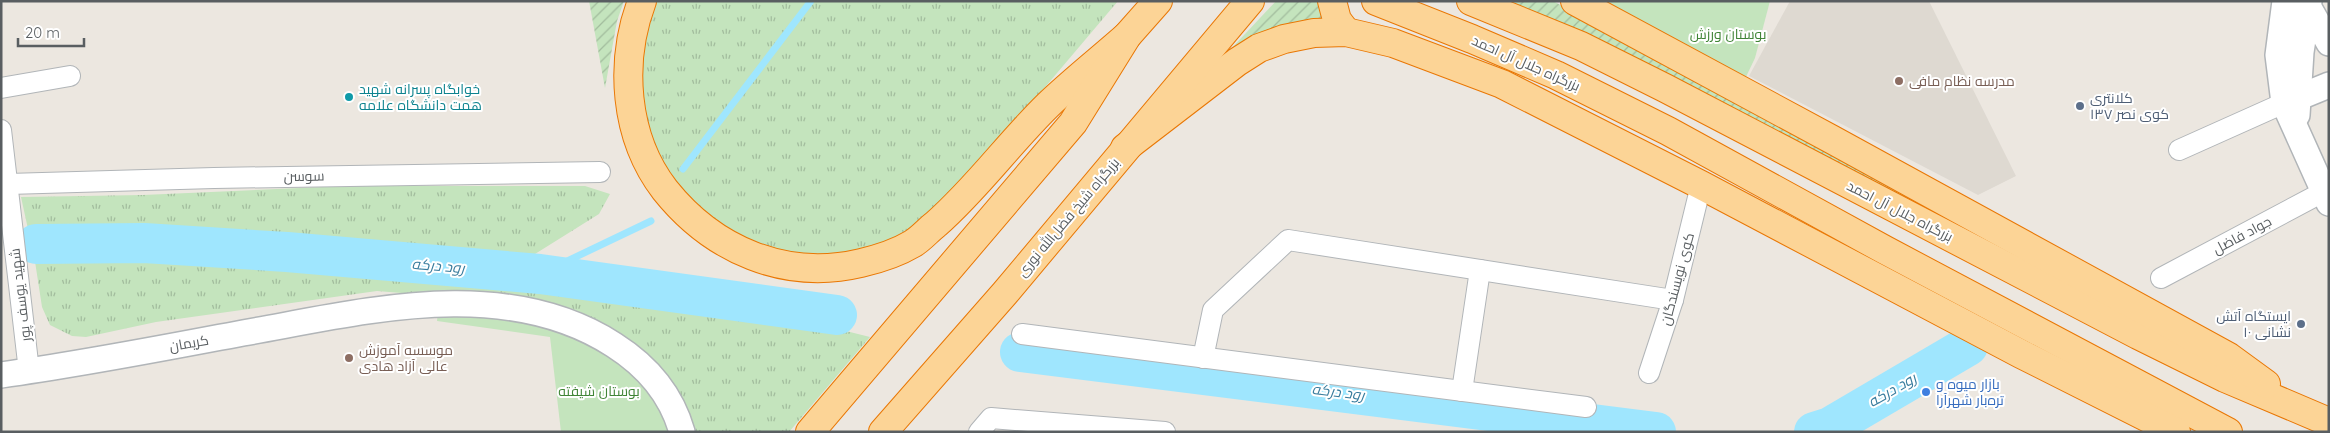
<svg xmlns="http://www.w3.org/2000/svg" width="2330" height="433" font-family="Quicksand,Cairo,sans-serif">
<style>
.education{fill:#ded9d1}
.grass{fill:url(#grass-tufts)}
.park{fill:#c4e4bd}
.garden{fill:url(#garden-furrows)}
.lines{fill:none;stroke-linecap:round;stroke-linejoin:round}
.stream{stroke:#9fe6fe;stroke-width:7}
.river{stroke:#9fe6fe;stroke-width:40}
.minor-casing{stroke:#b1b5b8;stroke-width:22}
.tertiary-casing{stroke:#b1b5b8;stroke-width:28}
.trunk-casing{stroke:#e97704;stroke-width:30}
.minor{stroke:#fff;stroke-width:20}
.tertiary{stroke:#fff;stroke-width:25}
.trunk{stroke:#fcd496;stroke-width:28}
.education-dot{fill:#8d6e63;stroke:#fff;stroke-width:2}
.culture-dot{fill:#0f9aa8;stroke:#fff;stroke-width:2}
.service-dot{fill:#5c6f8a;stroke:#fff;stroke-width:2}
.shop-dot{fill:#3f7fe0;stroke:#fff;stroke-width:2}
.labels{text-anchor:middle;stroke-width:4;stroke-linejoin:round;paint-order:stroke}
.park-label{font-size:14px;fill:#408436;stroke:#fff}
.street-label{font-size:14px;fill:#595e61;stroke:#fff}
.education-label{font-size:14px;fill:#785e54;stroke:#fff;text-anchor:start}
.culture-label{font-size:14px;fill:#0d838f;stroke:#fff;text-anchor:start}
.service-label{font-size:14px;fill:#4e5e75;stroke:#fff;text-anchor:start}
.shop-label{font-size:14px;fill:#366cbe;stroke:#fff;text-anchor:start}
.water-label{font-size:15px;font-style:italic;fill:#387c9d;stroke:#fff}
</style>
<defs>
<pattern id="grass-tufts" width="24" height="20" patternUnits="userSpaceOnUse" patternTransform="scale(1.25)"><rect width="24" height="20" fill="#c4e4bd"/><path d="M3 7l-1-3M5 7V3M7 7l1-3M15 17l-1-3M17 17v-4M19 17l1-3" fill="none" stroke="#a2bc9d"/></pattern>
<pattern id="garden-furrows" width="10" height="10" patternUnits="userSpaceOnUse" patternTransform="scale(1.25)"><rect width="10" height="10" fill="#c4e4bd"/><path d="M-1 1l2-2M0 10L10 0M9 11l2-2" fill="none" stroke="#a2bc9d"/></pattern>
</defs>
<rect width="100%" height="100%" fill="#ece7e0"/>
<path class="education" d="M1790,1H1929L2016,176L1978,195L1749,76Z"/>
<g class="grass">
<path d="M651,1H1118L981,163L914,229L886,244L828,257L791,255L753,244L716,224L690,203L649,143L637,86Z"/>
<path d="M345,186H585L610,194L599,214L527,259L407,252L333,242L140,229H28L21,197L143,195Z"/>
<path d="M110,252L283,263L506,283L830,327L870,337L789,432H687L666,385L475,299L377,291L156,322L86,337L72,336L50,325L42,307L34,255Z"/>
</g>
<g class="park">
<path d="M1592,1H1770L1755,58L1745,79Z"/>
<path d="M438,312L535,317L642,374L674,432H561L550,337L437,321Z"/>
</g>
<g class="garden">
<path d="M589,1H624L617,21L605,88Z"/>
<path d="M1276,1H1321L1323,21L1213,68Z"/>
<path d="M1509,1H1553L2235,373L1663,72L1606,44Z"/>
</g>
<g class="lines">
<g class="stream">
<path d="M683,169L811,1"/>
<path d="M540,274L651,221"/>
</g>
<g class="river">
<path d="M36,244L144,243L287,252L540,274L837,315"/>
<path d="M1020,352L1656,432"/>
<path d="M1814,432L1830,427L1968,346"/>
</g>
<g class="minor-casing">
<g id="minor">
<path d="M1,88L70,76"/>
<path d="M1,130L29,371"/>
<path d="M2179,150L2284,103"/>
<path d="M8,184L214,178L600,172"/>
<path d="M2161,278L2323,192"/>
<path d="M1022,334L1586,407"/>
<path d="M1203,358L1213,310L1288,240L1673,300"/>
<path d="M1649,373L1673,300L1701,185"/>
<path d="M1462,391L1480,270"/>
<path d="M979,432L991,418L1165,432"/>
</g>
</g>
<g class="tertiary-casing">
<g id="tertiary">
<path d="M2285,1L2278,55L2284,103L2329,203"/>
<path d="M2308,6L2329,43"/>
<path d="M2285,103L2329,85"/>
<path d="M2297,115L2301,52L2309,1"/>
<path d="M1,375C82,364 163,348 243,333C363,312 504,274 614,345C647,366 671,393 682,432"/>
</g>
</g>
<g class="trunk-casing">
<g id="trunk">
<path d="M642,1C619,62 624,137 665,190C713,250 785,281 861,263C878,259 897,253 912,244C921,239 928,230 936,224C977,188 1009,143 1048,105C1073,81 1101,59 1127,36"/>
<path d="M1332,1L1337,20L1346,32"/>
<path d="M1376,1L1472,39L1556,75L1668,131L1885,250L2228,432"/>
<path d="M1471,1L1581,46L1665,88L2138,335L2225,378L2329,422"/>
<path d="M1575,1L1831,139L2229,357L2266,384"/>
<path d="M1125,148L1237,62L1259,48L1284,39L1314,33L1346,32L1393,43L1502,84L1701,185L2021,354L2176,432"/>
<path d="M810,432L1073,123L1127,36L1158,1"/>
<path d="M883,432L1005,293L1250,1"/>
</g>
</g>
<use href="#minor" class="minor"/>
<use href="#tertiary" class="tertiary"/>
<use href="#trunk" class="trunk"/>
</g>
<g class="education-dot">
<circle cx="1899" cy="81" r="5"/>
<circle cx="349" cy="358" r="5"/>
</g>
<circle class="culture-dot" cx="349" cy="97" r="5"/>
<g class="service-dot">
<circle cx="2080" cy="106" r="5"/>
<circle cx="2301" cy="324" r="5"/>
</g>
<circle class="shop-dot" cx="1926" cy="392" r="5"/>
<g class="labels">
<g class="park-label">
<text x="1728" y="39">بوستان ورزش</text>
<text x="599" y="396">بوستان شیفته</text>
</g>
<g class="street-label">
<text transform="translate(1526 63) rotate(24)" y="5">بزرگراه جلال آل احمد</text>
<text transform="translate(304 176) rotate(-1)" y="5">سوسن</text>
<text transform="translate(1900 211) rotate(27)" y="5">بزرگراه جلال آل احمد</text>
<text transform="translate(1068 217) rotate(-50)" y="5">بزرگراه شیخ فضل‌الله نوری</text>
<text transform="translate(2242 235) rotate(-28)" y="5">جواد فاضل</text>
<text transform="translate(1677 279) rotate(-75)" y="5">کوی نویسندگان</text>
<text transform="translate(20 295) rotate(-97)" y="5">شهید یوسف پور</text>
<text transform="translate(189 343) rotate(-10)" y="5">کریمان</text>
</g>
<g class="education-label">
<text x="1909" y="86">مدرسه نظام مافی</text>
<text x="359" y="355">موسسه آموزش<tspan x="359" dy="16">عالی آزاد هادی</tspan></text>
</g>
<g class="culture-label">
<text x="359" y="94">خوابگاه پسرانه شهید<tspan x="359" dy="16">همت دانشگاه علامه</tspan></text>
</g>
<g class="service-label">
<text x="2090" y="103">کلانتری<tspan x="2090" dy="16">۱۳۷ کوی نصر</tspan></text>
<text x="2291" y="321" text-anchor="end">ایستگاه آتش<tspan x="2291" dy="16">نشانی ۱۰</tspan></text>
</g>
<g class="shop-label">
<text x="1936" y="389">بازار میوه و<tspan x="1936" dy="16">تره‌بار شهرآرا</tspan></text>
</g>
<g class="water-label">
<text transform="translate(438 266) rotate(5)" y="5">رود درکه</text>
<text transform="translate(1892 390) rotate(-30)" y="5">رود درکه</text>
<text transform="translate(1338 392) rotate(7)" y="5">رود درکه</text>
</g>
</g>
<rect width="2330" height="433" fill="none" stroke="#595e61" stroke-width="5"/>
<path d="M18 38v8h66v-8" fill="none" stroke="#595e61" stroke-width="2.5"/>
<text x="25" y="38" font-size="15" fill="#595e61" stroke="#ffffff" stroke-width="4" paint-order="stroke">20 m</text>
</svg>
